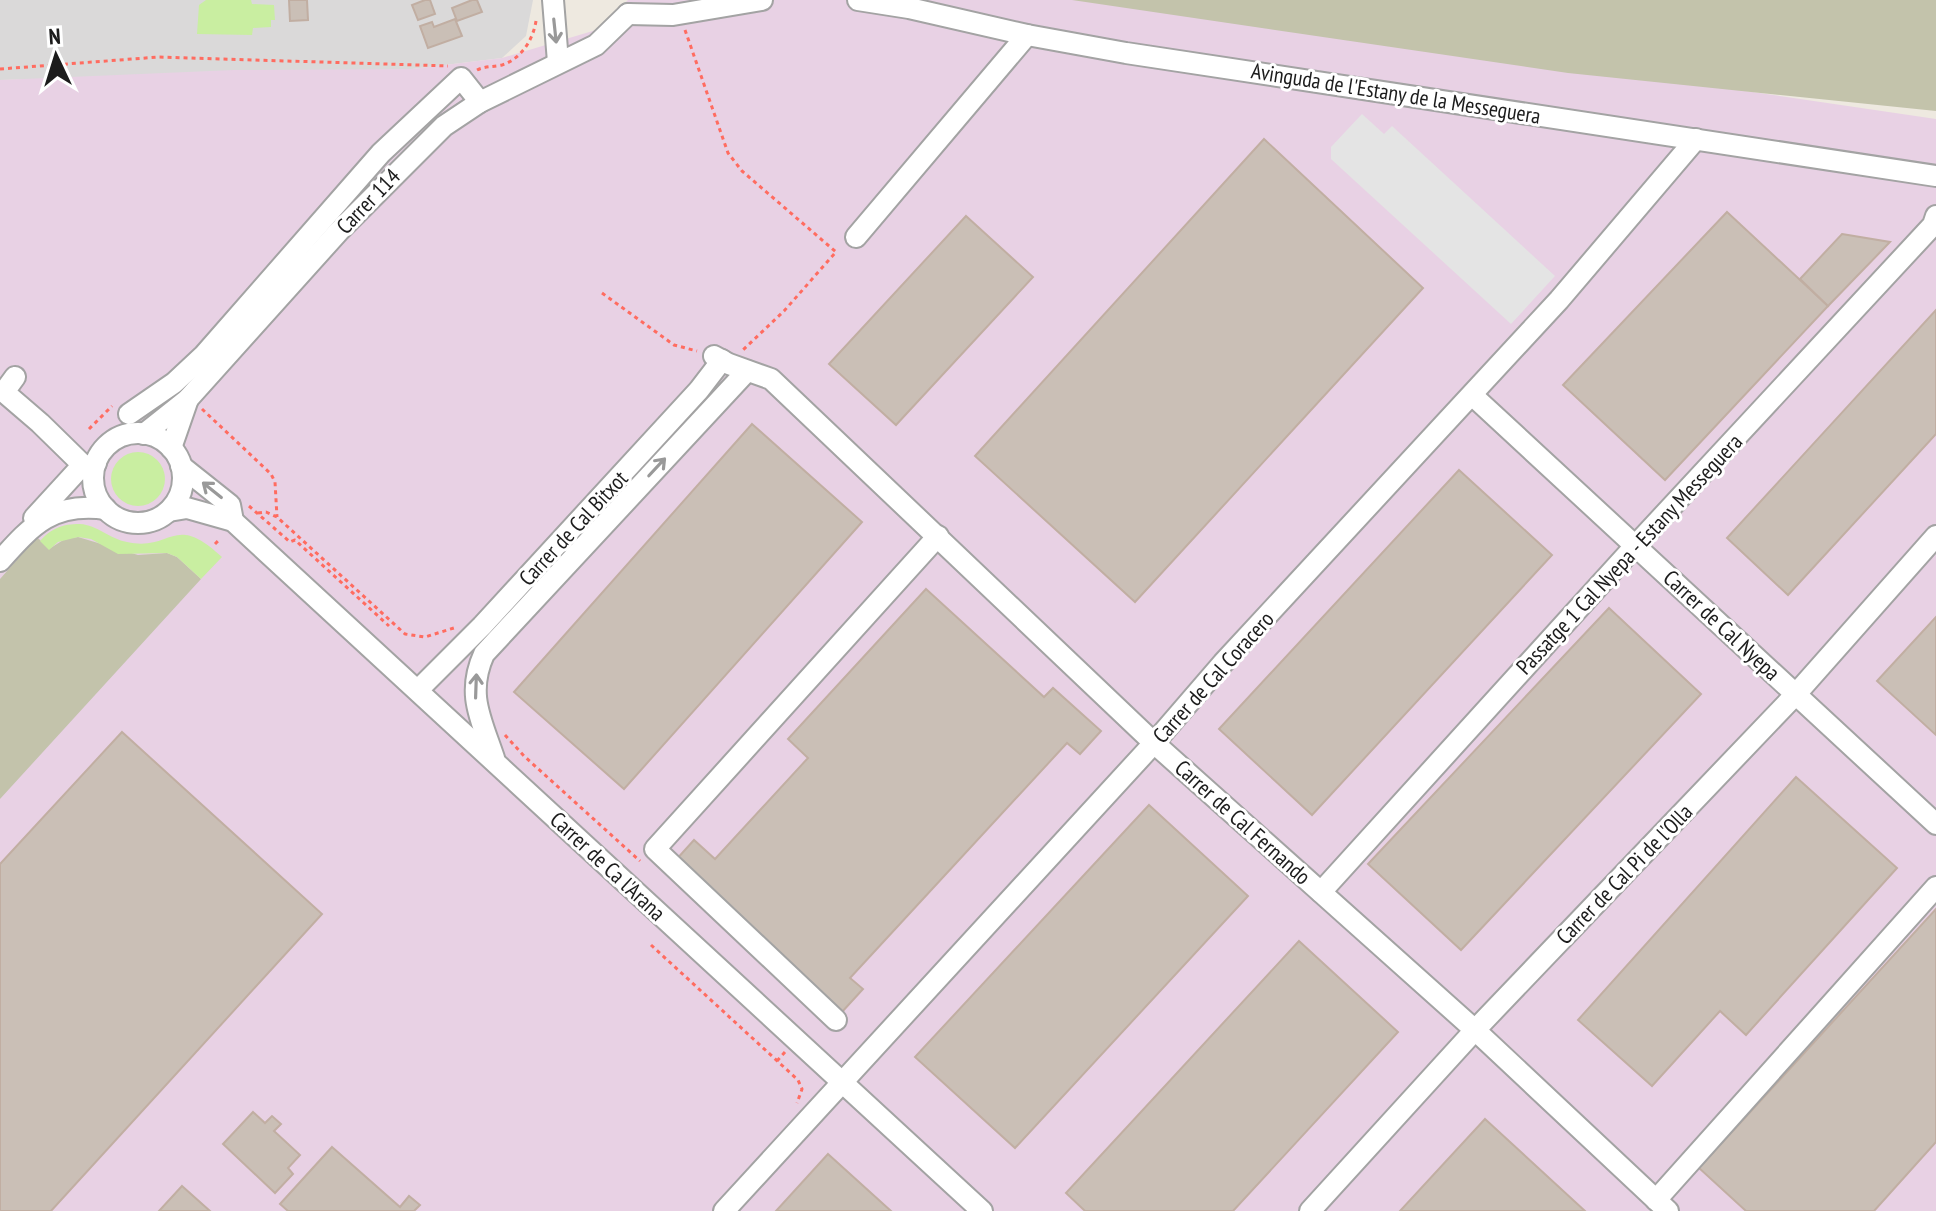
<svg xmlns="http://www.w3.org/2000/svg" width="1936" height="1211" font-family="'PT Sans Narrow',sans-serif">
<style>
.residential{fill:#dad9d9}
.industrial{fill:#e8d1e4}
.construction{fill:#c3c3ab}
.grass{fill:#c9eea1}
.parking{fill:#e4e4e4}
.building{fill:#cabfb6;stroke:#c1aea2;stroke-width:2}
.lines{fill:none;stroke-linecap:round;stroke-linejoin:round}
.minor-casing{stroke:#a3a3a3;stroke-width:24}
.path{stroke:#ff6c60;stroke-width:3;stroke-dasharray:4 4;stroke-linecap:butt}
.minor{stroke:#fff;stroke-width:20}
.oneway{stroke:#999}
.labels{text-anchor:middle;stroke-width:6;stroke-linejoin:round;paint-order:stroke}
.street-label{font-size:22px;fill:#1c1c1c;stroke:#fff}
</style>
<rect width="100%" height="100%" fill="#eee9e0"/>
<path class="residential" d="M0,0H533L526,36L502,58L412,69L0,80Z"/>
<path class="industrial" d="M628,0H1127L1936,119V1211H0V80L234,70L412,69L502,58L596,30Z"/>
<g class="construction">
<path d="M1072,0H1936V111L1568,73Z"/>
<path d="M37,537L49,549L65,539L78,537L138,555L167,553L177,557L201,579L0,799V579Z"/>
</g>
<g class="grass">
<path d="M206,0H251L252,4L274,5L275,20H271V27L253,28L252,35L197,34L199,5Z"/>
<circle cx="138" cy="479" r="27"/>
<path d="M80,524C97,525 110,539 127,542C172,552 173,511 222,557L201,579L177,557L167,553L118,554L91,539L78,537L58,542L49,550L40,541C52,528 62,524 80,524Z"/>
</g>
<path class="parking" d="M1362,114L1384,134L1392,126L1555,276L1511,324L1331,159V147Z"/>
<g class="building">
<path d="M289,0H307L308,20L290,21Z"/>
<path d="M425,0H430L435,14L418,20L412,5Z"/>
<path d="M472,0H477L482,12L457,21L452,8Z"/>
<path d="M455,19L462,36L428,48L420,26L432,22L434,27Z"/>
<path d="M1264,139L1423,288L1135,602L975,456Z"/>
<path d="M1727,212L1828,306L1665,480L1563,385Z"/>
<path d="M966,216L1033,277L896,425L829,364Z"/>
<path d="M1842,234L1890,242L1828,306L1800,279Z"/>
<path d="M1936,310V434L1788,595L1727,538Z"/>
<path d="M752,424L862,522L624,789L514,692Z"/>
<path d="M1459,470L1552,555L1312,815L1219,729Z"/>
<path d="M926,589L1044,697L1053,688L1101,731L1080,754L1067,743L850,978L863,989L841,1013L675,861L694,840L715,859L808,758L788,739Z"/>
<path d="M1609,608L1701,694L1461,950L1368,864Z"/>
<path d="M1936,617V735L1877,681Z"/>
<path d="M122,732L322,914L51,1211H0V864Z"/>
<path d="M1796,777L1897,868L1746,1035L1720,1011L1652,1086L1578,1020Z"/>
<path d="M1149,805L1248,896L1015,1148L915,1057Z"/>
<path d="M1936,909V1142L1874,1211H1746L1699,1168Z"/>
<path d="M1299,941L1398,1032L1233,1211H1085L1066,1193Z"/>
<path d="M253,1112L265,1123L272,1116L281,1124L274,1131L300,1155L288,1168L293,1174L275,1193L223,1144Z"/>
<path d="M1485,1119L1585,1211H1400Z"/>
<path d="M332,1147L400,1207L409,1196L420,1205L414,1211H288L280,1204Z"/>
<path d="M828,1154L891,1211H776Z"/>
<path d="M182,1186L210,1211H159Z"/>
</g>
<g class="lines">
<g class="minor-casing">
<g id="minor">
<path d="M553,0L558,62"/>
<path d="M858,0L909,8L1027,35L1126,53L1936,176"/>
<path d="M628,14L673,15L762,0"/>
<path d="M856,237L1027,35"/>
<path d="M714,356L729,364L771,379L1154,743L1475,1030L1668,1211"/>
<path d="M15,377L4,392L40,423L85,467"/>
<path d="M1472,395L1936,824"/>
<path d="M129,414L174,383L204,355L381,153L461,78L480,102"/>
<circle cx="138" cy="478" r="45"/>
<path d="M144,434L188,399L339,231L444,126L480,102L596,45L628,14"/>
<path d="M171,448L188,399"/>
<path d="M181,466L230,505L233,521"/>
<path d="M169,511L187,508L233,521L982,1211"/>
<path d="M34,518L78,470L96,463"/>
<path d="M0,561C33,524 53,502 106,509"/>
<path d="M418,690L482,626L699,390L722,360"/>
<path d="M494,758C481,719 466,694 484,654L747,371"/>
<path d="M1321,892L1635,546L1933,225L1936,216"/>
<path d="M836,1020L655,849L938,536"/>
<path d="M1656,1200L1936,887"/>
<path d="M724,1211L1154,743L1223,663L1559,300L1696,139"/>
<path d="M1310,1211L1475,1030L1796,694L1936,536"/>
</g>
</g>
<g class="path">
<path d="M685,30L728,153L742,171L836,252L784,311L743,350"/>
<path d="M0,69L159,57L448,66"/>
<path d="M477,70C485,66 493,67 502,65C521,59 533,40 536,21"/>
<path d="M602,293L674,345L697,351"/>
<path d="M202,409L271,474L275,482L277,517"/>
<path d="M89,429L112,406"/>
<path d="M249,506L290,542L295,540L389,626"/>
<path d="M258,513L266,512L277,517L405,634L425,637L457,627"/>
<path d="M215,544L218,541"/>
<path d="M505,735L524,756L640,861"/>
<path d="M651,945L798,1080L802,1089L797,1103"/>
<path d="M777,1061L785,1052"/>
</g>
<use href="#minor" class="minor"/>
</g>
<defs><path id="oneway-shaft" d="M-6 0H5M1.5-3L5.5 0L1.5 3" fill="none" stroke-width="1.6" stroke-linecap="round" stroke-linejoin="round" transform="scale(2)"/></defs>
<g class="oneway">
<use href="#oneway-shaft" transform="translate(555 31) rotate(84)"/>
<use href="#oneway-shaft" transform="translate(657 467) rotate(-47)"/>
<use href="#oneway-shaft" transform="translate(212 490) rotate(-141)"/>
<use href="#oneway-shaft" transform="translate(476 686) rotate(-88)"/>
</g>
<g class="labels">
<g class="street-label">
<text transform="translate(1396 93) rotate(9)" y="8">Avinguda de l'Estany de la Messeguera</text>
<text transform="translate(368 201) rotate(-46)" y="8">Carrer 114</text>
<text transform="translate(573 528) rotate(-47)" y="8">Carrer de Cal Bitxot</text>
<text transform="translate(1629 554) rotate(-47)" y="8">Passatge 1 Cal Nyepa - Estany Messeguera</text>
<text transform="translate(1722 625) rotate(43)" y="8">Carrer de Cal Nyepa</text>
<text transform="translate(1213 677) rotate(-48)" y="8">Carrer de Cal Coracero</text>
<text transform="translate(1243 822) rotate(42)" y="8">Carrer de Cal Fernando</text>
<text transform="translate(608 866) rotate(43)" y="8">Carrer de Ca l'Arana</text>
<text transform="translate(1624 874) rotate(-46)" y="8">Carrer de Cal Pi de l'Olla</text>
</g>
</g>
<g transform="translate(56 56) rotate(356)" stroke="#ffffff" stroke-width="6" paint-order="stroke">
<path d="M0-6L14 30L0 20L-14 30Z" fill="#1c1c1c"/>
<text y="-12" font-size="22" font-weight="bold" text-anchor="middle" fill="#1c1c1c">N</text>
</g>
</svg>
